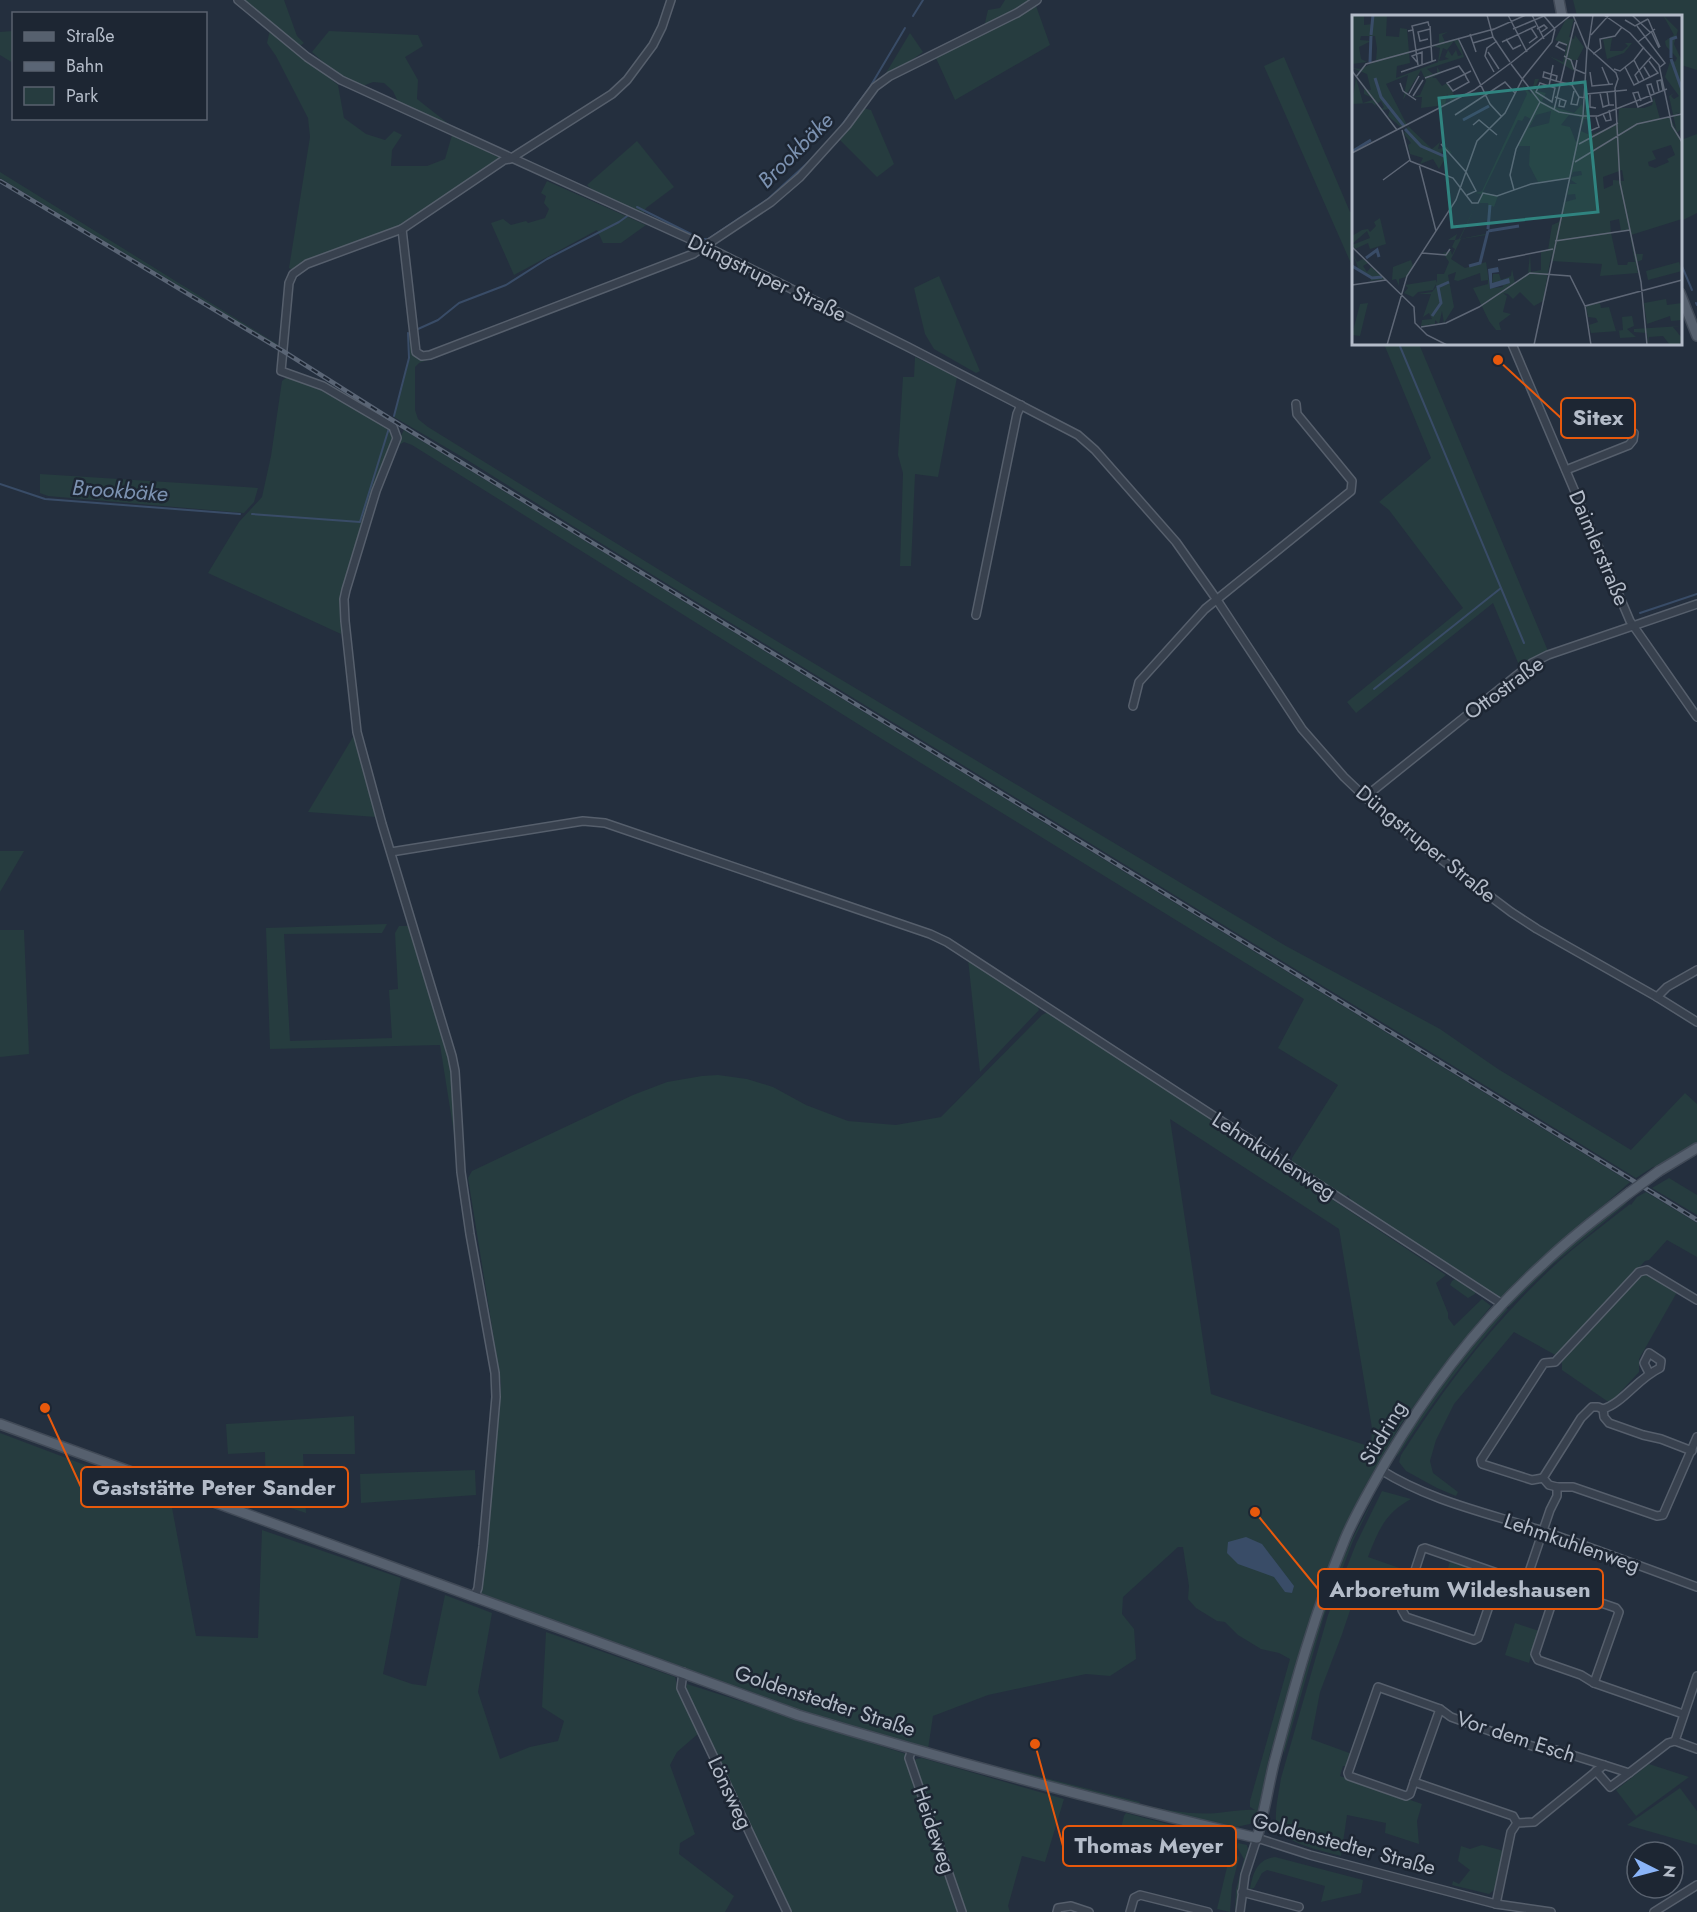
<svg xmlns="http://www.w3.org/2000/svg" width="1697" height="1912" font-family="Jost,sans-serif">
<style>
.green{fill:#263c3f;fill-rule:evenodd}
.water{fill:#394c67}
.lines{fill:none;stroke-linecap:round;stroke-linejoin:round}
.stream{stroke:#394c67;stroke-width:2}
.minor-casing{stroke:#565f6c;stroke-width:10}
.major-casing{stroke:#414a57;stroke-width:12}
.minor{stroke:#38414e;stroke-width:7}
.major{stroke:#56606e;stroke-width:9}
.rail-casing{stroke:#5a6575;stroke-width:4.5}
.rail{stroke:#1d2633;stroke-width:2;stroke-dasharray:7;stroke-linecap:butt}
.major-bridge-casing{stroke:#414a57;stroke-width:12;stroke-linecap:butt}
.major-bridge{stroke:#56606e;stroke-width:9}
.labels{text-anchor:middle;stroke-width:5;stroke-linejoin:round;paint-order:stroke}
.street-label{font-size:21px;fill:#b4bcc9;stroke:#1d2633}
.water-label{font-size:22px;font-style:italic;fill:#7c92b1;stroke:#1d2633}
.inset-river{fill:none;stroke:#394c67;stroke-width:3}
.inset-road{fill:none;stroke:#5e6776;stroke-width:1.5}
.view{fill:#308480;fill-opacity:0.15;stroke:#308480;stroke-width:3}
.inset-edge{fill:none;stroke:#b4bcc9;stroke-width:3}
.leader{fill:none;stroke:#e8590c;stroke-width:2}
.callout-dot{fill:#e8590c;stroke:#1d2633;stroke-width:2}
.callout{fill:#1d2633;stroke:#e8590c;stroke-width:2}
.callout-label{font-size:22px;text-anchor:middle;font-weight:bold;fill:#b4bcc9}
</style>
<rect width="100%" height="100%" fill="#242f3e"/>
<g class="green">
<path d="M244,0H284L297,36L304,43L300,46Z"/>
<path d="M1005,0H1034L1016,11L984,27L988,10L1000,8Z"/>
<path d="M1573,0H1697V70L1681,65L1680,16H1577Z"/>
<path d="M1035,3L1050,45L955,100L936,58L1017,15Z"/>
<path d="M270,30L338,85L344,118L366,134L385,140L394,131L402,135L392,150L391,166H427L445,159L452,135L500,158L406,223L301,264L293,270L289,268L310,137L308,118L276,56L267,43Z"/>
<path d="M13,31H14L13,63L0,55V32Z"/>
<path d="M329,31L418,35L423,46L405,57L418,80L417,99L455,129L399,104L393,91L384,83L373,82L360,87L341,78L312,52Z"/>
<path d="M910,33L923,52L892,74L886,73Z"/>
<path d="M1284,57L1350,212L1353,211V268L1264,66Z"/>
<path d="M863,108L871,110L894,164L877,177L839,139Z"/>
<path d="M1697,134V213L1681,221V140Z"/>
<path d="M637,141L674,187L646,208L643,215L597,194L587,185Z"/>
<path d="M0,172L277,344L280,347L0,178Z"/>
<path d="M547,181L646,225L621,243H603L597,230L514,275L491,223L503,219L511,225L526,221L528,223L545,218L549,209L544,203L546,196L541,193Z"/>
<path d="M939,276L980,371L976,373L934,349L925,334L914,288Z"/>
<path d="M409,334L412,351L416,356L431,359L419,363L415,367V410L418,419L428,427L700,595L1286,946L1440,1029L1498,1069L1631,1150L1685,1093L1697,1104V1144L1658,1166L1653,1167L1636,1178L573,526L464,458L394,417L410,357Z"/>
<path d="M1384,344H1419L1548,651L1519,665L1493,603L1356,713L1347,702L1463,608L1389,510L1379,502L1431,458Z"/>
<path d="M915,357L957,377L938,477L915,474L911,566H900L903,473L898,455L903,377H914Z"/>
<path d="M288,376L336,396L391,431L393,437L342,594L341,634L208,573L239,522L262,497L271,456L282,381Z"/>
<path d="M404,430L1630,1182L1546,1256L1503,1298L1496,1296L1353,1203L1348,1195L1346,1197L1292,1162V1158L1338,1085L1278,1048L1304,999L882,739L412,445L404,442L399,445L397,443Z"/>
<path d="M40,474L258,488L254,502L244,513L48,496L40,493Z"/>
<path d="M355,734L376,817L308,812L353,737Z"/>
<path d="M0,851H24L0,892Z"/>
<path d="M387,924L382,933L284,934L290,1041L392,1038L389,990L398,989L395,933L399,926H409L446,1044L452,1067L459,1165L440,1045L270,1049L266,928Z"/>
<path d="M0,930H24L29,1054L0,1057Z"/>
<path d="M968,959L1036,1003L1039,1010L980,1072Z"/>
<path d="M1046,1013H1051L1446,1275L1436,1283L1448,1313V1318L1454,1326L1482,1299L1491,1306L1437,1374L1401,1424L1363,1490L1331,1565L1275,1747L1271,1749C1265,1773 1263,1796 1255,1819L1250,1824L1236,1827L1152,1809L1149,1806C1172,1811 1193,1815 1217,1813C1230,1812 1242,1809 1255,1810L1250,1807V1801L1290,1659L1279,1653L1261,1649L1238,1635L1225,1622L1217,1621L1196,1608L1188,1599L1189,1586L1183,1547H1178L1123,1597L1122,1614L1134,1629L1136,1659L1110,1676L1086,1674L988,1695L933,1716L928,1749L800,1713L481,1594L501,1383L468,1178L472,1171L633,1095L667,1082L702,1076L718,1075L747,1079L773,1087L806,1105L848,1121L896,1125L941,1117L1042,1015ZM1170,1119L1339,1229L1372,1428L1371,1447L1211,1394Z"/>
<path d="M1669,1178L1697,1195V1215L1652,1188Z"/>
<path d="M1646,1192L1697,1223V1257L1667,1240L1649,1260L1645,1261L1557,1356L1514,1332L1454,1404L1436,1440L1430,1461L1433,1473L1458,1492L1456,1496L1437,1488L1406,1471L1399,1462L1401,1455C1449,1380 1504,1308 1572,1250C1591,1234 1611,1219 1630,1204L1631,1205L1637,1197Z"/>
<path d="M1627,1201L1626,1204L1552,1265L1509,1307L1507,1305L1548,1264L1584,1233Z"/>
<path d="M1645,1274L1676,1292V1294L1639,1359V1372L1611,1402L1607,1401L1562,1370V1361L1641,1275Z"/>
<path d="M1455,1279L1475,1291V1294L1468,1298L1450,1285L1452,1281Z"/>
<path d="M1505,1307L1508,1309C1466,1357 1431,1404 1397,1457C1399,1446 1409,1435 1415,1425C1442,1383 1472,1345 1505,1307Z"/>
<path d="M354,1416L355,1454H303L306,1513L266,1500L265,1452L228,1454L226,1424Z"/>
<path d="M0,1433L170,1497L196,1636L258,1638L262,1530L401,1578L383,1674L412,1684L426,1686L445,1595L492,1613L478,1692L500,1759L530,1747L558,1741L564,1721L542,1707L546,1632L675,1677L679,1692L699,1733L677,1752L670,1765L695,1834L680,1843L679,1854L734,1896L725,1912H0Z"/>
<path d="M475,1470L476,1495L361,1503L360,1474Z"/>
<path d="M1382,1491L1411,1499C1385,1513 1378,1531 1368,1557L1411,1572L1403,1595L1360,1581L1341,1637L1320,1692L1311,1739L1352,1754L1348,1767L1343,1766L1340,1776L1422,1804L1417,1821L1419,1844L1385,1833L1386,1823L1347,1815L1341,1856C1323,1851 1278,1843 1276,1821C1275,1808 1279,1792 1281,1778L1328,1615L1356,1544Z"/>
<path d="M1377,1492L1353,1541L1324,1616L1284,1754V1744L1322,1615L1337,1572L1352,1539Z"/>
<path d="M1450,1561L1476,1569L1467,1600L1441,1592Z"/>
<path d="M1515,1623L1539,1631L1529,1663L1505,1655Z"/>
<path d="M687,1684L906,1754L961,1912H791L685,1693Z"/>
<path d="M922,1758L1064,1799L1045,1862L1022,1856L1008,1906L1010,1912H965L913,1763L916,1759Z"/>
<path d="M1649,1764L1689,1777L1636,1816L1616,1790Z"/>
<path d="M1010,1769L1140,1802L1138,1805L1013,1772Z"/>
<path d="M1680,1788L1697,1811V1845L1627,1825Z"/>
<path d="M1126,1813L1235,1842L1234,1849L1239,1858L1232,1885L1230,1912L1217,1909L1228,1863L1222,1857L1176,1845V1838L1148,1831L1145,1839L1120,1832L1124,1816Z"/>
<path d="M1238,1843L1247,1845L1248,1850L1238,1890L1237,1910L1235,1912L1236,1890L1244,1859L1237,1847Z"/>
<path d="M1482,1845L1504,1851L1495,1889L1489,1894L1452,1885L1453,1881L1459,1884L1470,1870L1458,1861L1461,1846L1470,1849Z"/>
<path d="M1275,1857L1363,1880L1361,1893L1321,1902L1325,1886L1267,1870L1262,1873L1254,1888L1250,1889C1253,1873 1257,1859 1275,1857Z"/>
</g>
<path class="water" d="M1246,1537L1262,1544L1294,1586L1292,1593L1285,1592L1274,1577L1238,1564L1227,1553L1228,1542Z"/>
<g class="lines">
<g class="stream">
<path d="M913,16L923,0"/>
<path d="M838,130L870,87L905,28"/>
<path d="M637,207L701,239H708L768,199L814,157"/>
<path d="M1681,264L1692,290"/>
<path d="M1696,303L1697,305"/>
<path d="M418,329L438,320L459,303L506,285L547,259L619,222L630,214"/>
<path d="M1399,344L1524,643"/>
<path d="M394,416L409,358L408,333"/>
<path d="M0,484L45,499L240,514"/>
<path d="M252,514L360,522L389,428"/>
<path d="M1640,613L1697,594"/>
<path d="M1374,689L1501,588"/>
</g>
<g class="minor-casing">
<g id="minor">
<path d="M238,0L307,57L341,80L705,246L908,347L1078,435L1095,450L1176,542L1217,600L1302,729L1344,777L1365,797L1406,833L1511,912L1537,929L1657,997L1697,1022"/>
<path d="M402,229L416,352L422,356L430,355L693,254L771,202L800,177L847,125L875,87L890,76L1017,13L1037,0"/>
<path d="M1512,344L1630,621L1697,717"/>
<path d="M1566,470L1629,445L1633,440L1634,433"/>
<path d="M976,615L1017,414L1021,405"/>
<path d="M1133,706L1139,682L1205,609L1351,491L1352,481L1297,414L1296,404"/>
<path d="M1365,797L1532,663L1548,655L1697,604"/>
<path d="M391,852L583,821L605,823L930,934L947,942L1502,1304"/>
<path d="M1657,997L1667,987L1697,970"/>
<path d="M1697,1300L1647,1270L1639,1272L1555,1362L1544,1363L1481,1460L1482,1464L1532,1480L1543,1478L1549,1485L1557,1487H1573L1657,1516L1663,1515L1697,1437"/>
<path d="M1603,1409L1604,1417L1609,1423L1643,1435L1661,1439L1692,1451"/>
<path d="M1381,1470C1430,1501 1488,1513 1543,1531C1595,1549 1646,1568 1697,1587"/>
<path d="M1543,1478L1581,1418L1592,1407H1598L1603,1409C1623,1403 1638,1378 1660,1368L1661,1361L1649,1353L1644,1363L1649,1373"/>
<path d="M1500,1574L1425,1548L1422,1549L1402,1610L1406,1617L1474,1640L1478,1638L1500,1574L1521,1581H1526L1550,1510L1557,1496V1487"/>
<path d="M1526,1581L1556,1591L1560,1589L1616,1608L1619,1612L1594,1683"/>
<path d="M1556,1591L1535,1654L1538,1660L1581,1675L1594,1683L1683,1714"/>
<path d="M475,1596L478,1588L483,1546L496,1397L495,1373L470,1234L461,1172L455,1071L452,1056L382,824L357,732L345,621L344,599L346,590L376,491L397,438L393,427L323,386L281,371L289,283L293,274L307,264L402,229L504,160L510,159L612,94L627,80L653,45L662,27L671,0"/>
<path d="M683,1672L681,1688L787,1912"/>
<path d="M1675,1741L1697,1676"/>
<path d="M1675,1741L1697,1749"/>
<path d="M912,1749L909,1758L962,1912"/>
<path d="M1596,1771L1610,1787L1629,1773"/>
<path d="M1414,1782L1410,1794L1406,1796L1349,1776L1348,1773L1378,1687L1440,1709"/>
<path d="M1517,1823L1513,1816L1414,1782L1440,1709L1451,1717L1529,1745L1545,1750H1556L1604,1765"/>
<path d="M1242,1892L1299,1907"/>
<path d="M1496,1904L1511,1832L1517,1823L1534,1822L1604,1765L1629,1773L1668,1743L1675,1741"/>
<path d="M1057,1912L1058,1908L1071,1906L1089,1912"/>
<path d="M1130,1912L1134,1898L1140,1895L1208,1912"/>
<path d="M1240,1912L1245,1875L1257,1838L1310,1855L1496,1904L1551,1912"/>
<path d="M1654,1912L1697,1885"/>
</g>
</g>
<g class="major-casing">
<g id="major">
<path d="M1559,0L1562,16"/>
<path d="M1680,293L1697,336"/>
<path d="M1659,1171L1697,1148"/>
<path d="M0,1424L798,1715C949,1761 1103,1802 1257,1838C1264,1814 1268,1788 1274,1763C1294,1688 1315,1611 1345,1539C1356,1513 1371,1488 1385,1463C1428,1390 1479,1322 1542,1265C1569,1239 1599,1216 1629,1193"/>
</g>
</g>
<use href="#minor" class="minor"/>
<use href="#major" class="major"/>
<g class="rail-casing">
<path id="rail" d="M0,181L283,351L389,418L1697,1220"/>
</g>
<use href="#rail" class="rail"/>
<g class="major-bridge-casing">
<path id="major-bridge" d="M1629,1193L1659,1171"/>
</g>
<use href="#major-bridge" class="major-bridge"/>
</g>
<g class="labels">
<g class="street-label">
<text transform="translate(767 278) rotate(26)" y="7">Düngstruper Straße</text>
<text transform="translate(1599 548) rotate(67)" y="7">Daimlerstraße</text>
<text transform="translate(1504 688) rotate(-36)" y="7">Ottostraße</text>
<text transform="translate(1426 844) rotate(39)" y="7">Düngstruper Straße</text>
<text transform="translate(1274 1156) rotate(33)" y="7">Lehmkuhlenweg</text>
<text transform="translate(1383 1433) rotate(-59)" y="7">Südring</text>
<text transform="translate(1572 1543) rotate(19)" y="7">Lehmkuhlenweg</text>
<text transform="translate(825 1701) rotate(18)" y="7">Goldenstedter Straße</text>
<text transform="translate(1516 1737) rotate(18)" y="7">Vor dem Esch</text>
<text transform="translate(730 1793) rotate(65)" y="7">Lönsweg</text>
<text transform="translate(934 1830) rotate(71)" y="7">Heideweg</text>
<text transform="translate(1344 1844) rotate(15)" y="7">Goldenstedter Straße</text>
</g>
<g class="water-label">
<text transform="translate(795 150) rotate(-45)" y="8">Brookbäke</text>
<text transform="translate(120 490) rotate(4)" y="8">Brookbäke</text>
</g>
</g>
<g transform="translate(1352 15)">
<rect width="330" height="330" fill="#242f3e"/>
<path d="M0,0H12V10L20,9L21,0H35L34,21L47,22L48,13L55,14L58,48L45,51L44,63L86,47L88,33L81,31L87,28V19L96,17L90,20L93,27L106,23L112,42L75,54L81,59L85,58V52L89,58L80,63H84L90,71L95,68L104,83L99,86L95,79L93,90L69,93L70,82H62L68,80L74,66L69,55L51,85L56,60L34,69L55,110L50,113L36,101L38,94L29,95L32,92L29,86L23,90L28,95L20,88L0,89L4,63L11,88L23,84L12,79V74L19,75L15,59L0,53L9,54L24,46L25,33L23,21H9L8,25L19,26L7,32L9,44L15,47L0,49ZM102,26L110,40L106,41L104,35L100,41L96,35L93,42L97,44L87,46L91,33L95,35ZM311,0L326,15L322,29L330,46V99L322,97L330,100V113L325,118L317,81L322,78L319,81L322,84L327,81L313,62L319,44L323,47L325,43L314,31L313,26L322,20ZM214,4H222L217,22L222,24L223,20L232,32L225,45H220L222,56L197,41L211,47L215,30L203,25ZM260,23L258,36H270L276,31L273,28H280L272,38L255,44L251,24ZM183,64H187L182,75L194,78L190,86L196,90L222,98L230,89L232,100L234,93L236,104H232L231,112L228,102L217,100L209,110L218,112L224,127L229,116L238,120L266,109L267,93H292L300,90L302,82L308,104L318,102L330,127V204L279,220L283,239H291L290,245L284,247L286,258L248,261L250,249L199,246L200,235L191,286L182,291L168,277L161,284L156,279L151,278L155,281L151,297L159,299L147,308L149,315H144L137,306L121,273L136,269V265L129,266L128,258L106,266L102,265L104,257L96,260L102,292L92,308L90,296L87,309L83,305V309L69,311L70,305L80,304L77,298L71,302L79,279H66L80,277L84,272V269L81,275L66,277L61,282L52,278L56,273L53,270L84,265L85,268V259H92L97,247L91,238L99,236L100,240L103,234L100,232L103,225H96L105,219L103,225L107,224L125,188L108,224L133,219L134,220L109,224L99,244L113,253L134,247L138,273L151,272L149,266L140,268L141,259H147L149,265L159,261L160,254L163,268L176,258L178,239L179,257L189,255V237L196,235L200,210L207,207L213,187L224,184L223,179L215,180L218,169H225L219,165L220,162L230,160L229,156L221,157L218,163L186,167L177,150L178,131H166L179,104L173,101L170,106L166,105L131,177L146,181L142,192L138,190V205L136,188H127L129,179L123,178L130,176L175,79L169,68L179,79ZM199,96L197,108L177,113L184,100ZM319,130L323,140L315,144L317,147L303,153L297,151L296,147L304,144L300,136ZM270,155L272,166L261,165V170L252,174L251,162ZM267,204L269,216L277,215L283,247H276L275,250H266L259,218L258,206ZM56,111L80,134L88,127L86,134L95,132L100,138L91,135L88,140L94,142L87,154L81,144L68,149L71,143L58,139L56,130L59,128L52,119ZM28,203L34,229L18,234L16,228L3,234L0,230L18,223L15,216L0,229V221L10,215L16,214L18,217L24,211L22,207ZM0,237L5,247L11,244L16,248L11,251L15,257L19,252L33,264L18,266L20,263L7,255ZM59,245L61,251L54,262L47,264V271L44,264L40,265L41,252ZM327,247L330,256L296,265L294,256ZM314,284L315,290L330,288V305L319,306L318,301L295,309L292,288ZM16,288L8,321L0,320L8,289ZM248,288L249,293L257,292L264,316L271,315L270,302L280,301L282,311L275,314L284,322L268,323L267,316L239,318L237,310L246,307L244,303L236,302L234,291ZM330,311L321,312L330,323L327,330H318L311,321L297,322L296,330L295,318L282,317V314Z" fill="#263c3f" fill-rule="evenodd"/>
<path d="M146,252L147,257L140,258V268L157,263L158,268L138,274L136,254Z" fill="#394c67"/>
<path class="inset-river" d="M19,20L21,0M319,43V24L325,22M319,44L330,75M18,47L19,21M23,63L29,82L52,111M111,105L137,91M53,114L69,131L94,142M1,136L19,125M136,214L138,190M136,216L167,211M14,243L25,235L27,242M0,251L20,263L30,262M117,251L128,248L136,216M80,301L89,288L86,272L97,267"/>
<path class="inset-road" d="M135,0L141,22L158,47M156,0L175,37M180,0L192,24M221,0L235,34L231,101H246L315,74M252,0L278,18L307,50L320,111L330,127M280,0L298,17M296,4L308,32M273,5L283,11L296,4M78,11L80,46M285,11L313,48L308,52M161,14L192,1L203,14M185,14L192,10L195,13L188,18M61,15L66,50M140,15L174,0M56,16L61,15L60,11L76,7L77,11M299,16L307,33M118,19L124,37M239,20L257,0M106,23L138,89L150,102M76,24L68,26L66,17L78,14M154,24L161,34L169,30M150,27L184,11M286,27L303,14M121,28L141,22M177,28L185,22L179,13M236,33L264,58L266,64L263,73L268,168L289,267L295,330M236,33L241,0M213,36L204,31L207,27L215,30M136,37L147,54M241,39L249,33L248,24L263,21L270,12M212,41L219,45L222,54L234,59M282,45L292,65M297,46L306,58L298,62M65,47L60,41L70,37V49M160,47L219,0M159,49L188,87L207,97L231,101L182,330M250,52L257,69M273,52L282,70L298,62L292,52M262,54L268,56L282,45L292,32M0,56L45,115M49,57L84,45M142,57L133,41L135,33L145,26M238,57L240,71L261,69M4,62L14,49L142,14M73,63L107,51L112,58L113,59L114,62L117,67L101,76L95,68L119,56M204,66L205,61L192,57L191,62L204,66L220,70L227,82L234,83M48,68L51,76L64,85M188,68L203,73L200,87L184,77ZM287,68L283,60L300,41M220,70L225,45M197,71L201,50M222,76L219,89L225,90L227,82M307,76L305,66L309,65L311,75M255,77L257,90H262M248,78L251,92L257,90M57,79L67,61M234,79L275,75M238,79V92L244,93M61,81L71,65M203,82L214,86L212,92L207,91L208,85M289,86L286,77L281,78L286,92L300,86L295,70L299,69L302,78M202,95L223,7M251,99L254,106L259,105L257,95M103,100L153,67L163,78M237,102L238,116L247,112L244,102M121,110L127,105L145,120M89,129L114,157L124,176L115,180M227,129L266,108M0,138L122,75L160,47M58,146L101,163L120,188H126L131,178L145,181L179,169L218,163M223,147L285,109L330,99M67,149L84,216M31,165L58,145L50,115M162,175L158,160L164,134L188,87M203,226L278,215M0,232L62,292L63,308L75,320L95,330M70,238L94,240L98,234M146,245L201,234M0,270L34,265M233,291L239,330M69,312L94,308L127,292L178,258L218,261L233,291L330,265M35,330L55,261L104,185L125,126L153,98L171,63L200,27L203,14"/>
<path class="view" d="M233,67L246,197L100,212L87,83Z"/>
<rect width="330" height="330" class="inset-edge"/>
</g>
<path class="leader" d="M1498 360L1561 418M45 1408L81 1487M1255 1512L1318 1589M1035 1744L1063 1846"/>
<g class="callout-dot">
<circle cx="1498" cy="360" r="6"/>
<circle cx="45" cy="1408" r="6"/>
<circle cx="1255" cy="1512" r="6"/>
<circle cx="1035" cy="1744" r="6"/>
</g>
<g class="callout">
<rect x="1561" y="398" width="74" height="40" rx="6"/>
<rect x="81" y="1467" width="267" height="40" rx="6"/>
<rect x="1318" y="1569" width="285" height="40" rx="6"/>
<rect x="1063" y="1826" width="173" height="40" rx="6"/>
</g>
<g class="callout-label">
<text x="1598" y="425">Sitex</text>
<text x="214" y="1495">Gaststätte Peter Sander</text>
<text x="1460" y="1597">Arboretum Wildeshausen</text>
<text x="1149" y="1853">Thomas Meyer</text>
</g>
<rect x="12" y="12" width="195" height="108" fill="#1d2633" stroke="#59626f" stroke-width="1.5"/>
<rect x="24" y="32" width="30" height="9" fill="#56606e" stroke="#59626f" stroke-width="1.5"/>
<text x="66" y="42" font-size="18" fill="#b4bcc9">Straße</text>
<rect x="24" y="62" width="30" height="9" fill="#5a6575" stroke="#59626f" stroke-width="1.5"/>
<text x="66" y="72" font-size="18" fill="#b4bcc9">Bahn</text>
<rect x="24" y="87" width="30" height="18" fill="#263c3f" stroke="#59626f" stroke-width="1.5"/>
<text x="66" y="102" font-size="18" fill="#b4bcc9">Park</text>
<g transform="translate(1655 1870) rotate(96)"><circle r="28" fill="#1d2633" stroke="#59626f" stroke-width="1.5"/>
<path d="M0-4.5L10 22L0 15L-10 22Z" fill="#8ab4f8"/>
<text y="-9" font-size="16" font-weight="bold" text-anchor="middle" fill="#b4bcc9">N</text>
</g>
</svg>
